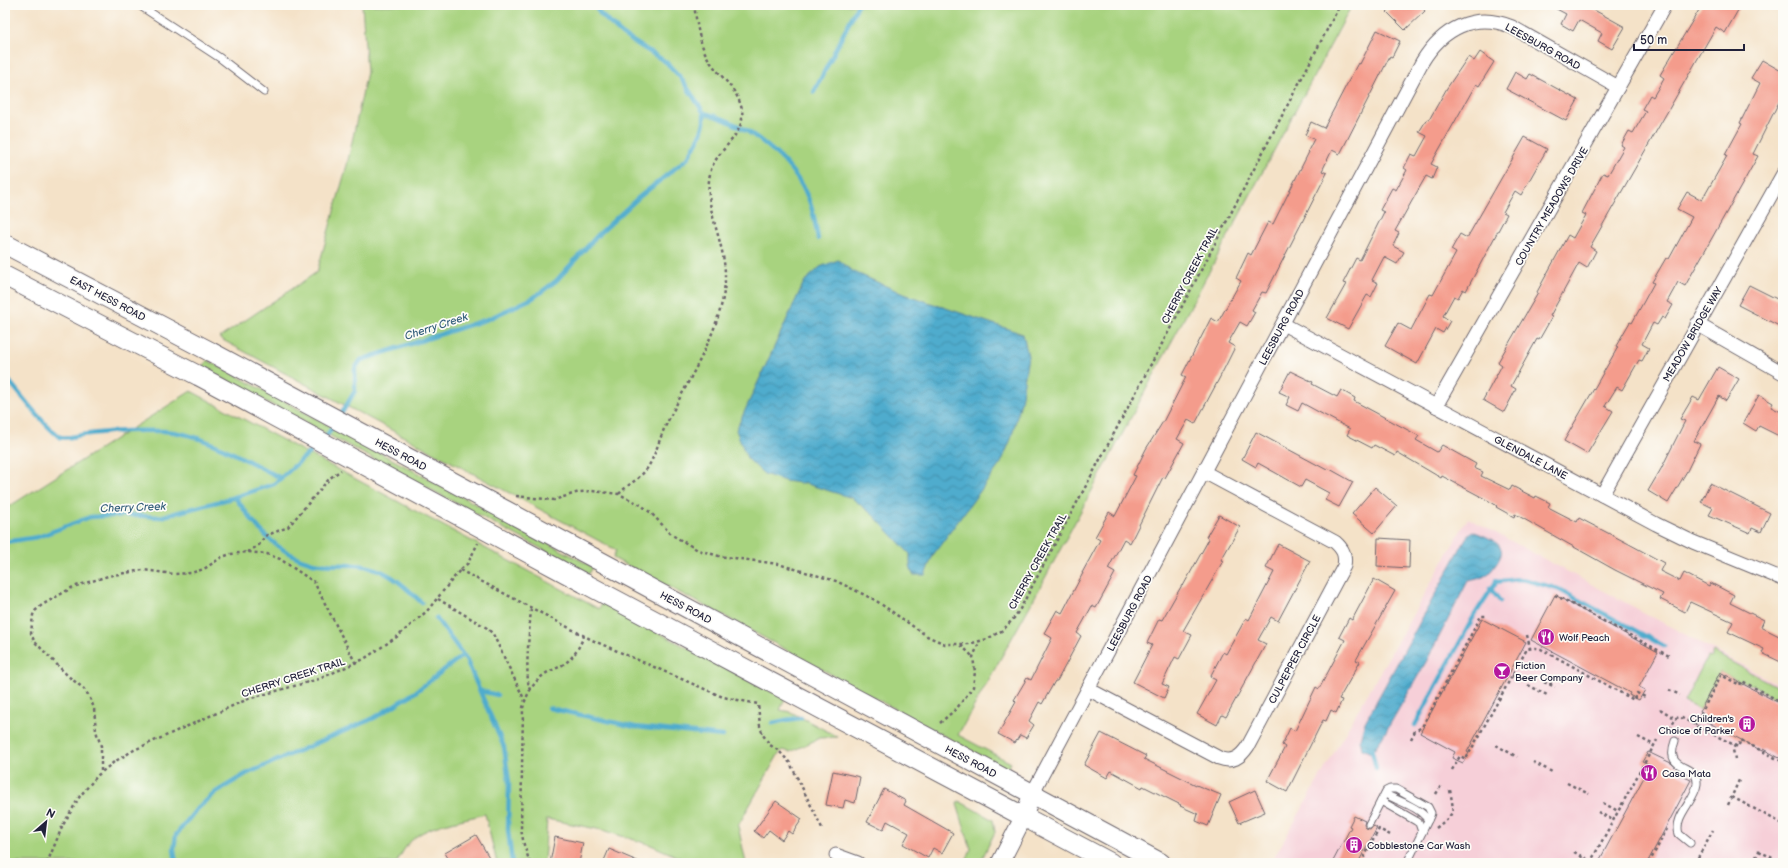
<svg xmlns="http://www.w3.org/2000/svg" width="1788" height="868" font-family="'Balsamiq Sans',sans-serif">
<style>
.built{fill:#f6cfd8}
.green{fill:#a8d37f;stroke:#657a5d}
.water{fill:url(#water-waves);stroke:#386784}
.lines{fill:none;stroke-linecap:round;stroke-linejoin:round}
.stream{stroke:#4faccd;stroke-width:4.5}
.building{fill:#f49c8c}
.service-casing{stroke:#6c656c;stroke-width:9}
.minor-casing{stroke:#6c656c;stroke-width:15}
.tertiary-casing{stroke:#6c656c;stroke-width:19}
.secondary-casing{stroke:#6c656c;stroke-width:21}
.path{stroke:#6c656c;stroke-width:2.5;stroke-dasharray:3 3;stroke-linecap:butt}
.service{stroke:#fff;stroke-width:7}
.minor{stroke:#fff;stroke-width:13}
.tertiary{stroke:#fff;stroke-width:17}
.secondary{stroke:#fff;stroke-width:19}
.secondary-bridge-casing{stroke:#6c656c;stroke-width:21;stroke-linecap:butt}
.secondary-bridge{stroke:#fff;stroke-width:19}
.labels{text-anchor:middle;stroke-width:3.5;stroke-linejoin:round;paint-order:stroke}
.street-label{font-size:10px;fill:#22223b;stroke:#fdfcf7}
.poi-label{font-size:10px;fill:#22223b;stroke:#fdfcf7;text-anchor:start}
.water-label{font-size:11px;font-style:italic;fill:#36607d;stroke:#fdfcf7}
</style>
<defs>
<pattern id="water-waves" width="16" height="10" patternUnits="userSpaceOnUse"><rect width="16" height="10" fill="#4faccd"/><path d="M0 5q4-4 8 0t8 0" fill="none" stroke="#418ca8"/></pattern>
</defs>
<rect width="100%" height="100%" fill="#fdfcf7"/>
<filter id="ink" filterUnits="userSpaceOnUse"><feTurbulence type="fractalNoise" baseFrequency=".025" numOctaves="2"/><feDisplacementMap in="SourceGraphic" scale="8" xChannelSelector="R" yChannelSelector="G"/><feConvolveMatrix kernelMatrix="1 2 1 2 8 2 1 2 1" color-interpolation-filters="sRGB"/></filter>
<filter id="wash" filterUnits="userSpaceOnUse"><feTurbulence type="fractalNoise" baseFrequency=".012" numOctaves="4" result="noise"/><feDisplacementMap in="SourceGraphic" scale="16" xChannelSelector="R" yChannelSelector="G"/><feGaussianBlur stdDeviation="0.9" result="paint"/><feColorMatrix in="noise" values="0 0 0 0 0 0 0 0 0 0 0 0 0 0 0 0 0 1.4 0 .05"/><feComposite in="paint" operator="in"/></filter>
<g filter="url(#wash)">
<rect width="100%" height="100%" fill="#f4e2c8"/>
<path class="built" d="M1468,518L1783,687V863H1271Z"/>
<g class="green">
<path d="M362,5H1352L1037,593L958,735L1011,763L1007,770L715,611L613,558L616,550L219,338L317,272L347,165L367,72Z"/>
<path d="M207,360L593,567L589,574L203,368Z"/>
<path d="M191,391L599,609L602,603L785,699L780,710L791,712L838,737L820,738L790,752L783,750L778,755L738,826L746,863H692L651,845L602,830L547,819L544,863H497L485,814C464,820 428,824 412,840C405,846 401,855 396,863H5V509Z"/>
<path d="M1713,652L1783,690V702L1741,680L1740,682L1720,672L1700,710L1684,702L1707,657L1710,658Z"/>
<path d="M959,801L993,820L995,832L980,863H965L971,849L957,804Z"/>
</g>
<g class="water">
<path d="M838,260L852,271L904,294L1023,334L1028,356L1021,402L1011,439L1001,463L933,555L925,575H913L910,565V554L873,515L852,498L807,484L785,481L764,474L747,458L736,430L804,282L820,267Z"/>
<path d="M1472,531C1480,534 1498,540 1501,549C1504,556 1493,569 1488,574C1483,578 1474,580 1468,581L1426,662L1382,738L1371,753L1362,749L1360,739L1365,722L1466,538Z"/>
</g>
<g class="lines">
<g class="stream">
<path d="M814,92L858,5"/>
<path d="M704,113C747,123 792,159 809,200C814,213 816,226 818,239"/>
<path d="M5,376C15,388 49,432 60,437C67,439 75,436 81,435C108,431 136,430 163,431C201,432 247,461 281,478"/>
<path d="M340,416L355,391V369L361,360L488,319L533,298L556,281L597,236L638,198L688,158L700,136L704,123V113L681,78L666,62L623,35L600,14L595,5"/>
<path d="M324,439L335,424"/>
<path d="M235,497C257,528 274,552 313,563C327,566 341,564 355,565C384,566 403,584 422,603"/>
<path d="M5,542L38,537L90,517L129,515L160,517L232,498L274,484L319,444"/>
<path d="M1496,580V582L1518,579L1526,580L1558,589L1664,646"/>
<path d="M1490,588L1500,601"/>
<path d="M436,618L466,659L504,747L509,782L508,830L512,863"/>
<path d="M481,691L497,695"/>
<path d="M549,708L635,727L723,736"/>
<path d="M773,723L786,720L801,718"/>
<path d="M1415,725L1474,616L1496,582"/>
<path d="M1371,747L1376,768"/>
<path d="M176,863L174,849L176,835L195,811L216,792L246,774L374,718L414,693L463,655"/>
</g>
</g>
<g id="blocks">
<g class="building">
<path d="M1394,5H1420L1425,11L1405,30L1387,12Z"/>
<path d="M1549,5H1585L1625,27L1612,49L1598,41L1602,33L1579,20L1573,31L1561,24L1566,14Z"/>
<path d="M1702,5H1741L1725,33L1716,27L1697,60L1590,247L1596,251L1587,268L1579,263L1550,316L1552,317L1539,340L1537,339L1511,386L1516,389L1504,412L1483,400L1502,365L1498,362L1538,293L1537,292L1568,235L1573,238L1586,215L1582,213L1603,173L1608,175L1624,147L1621,145L1629,131L1633,133L1646,111L1642,109L1650,95L1653,97L1664,78L1660,75Z"/>
<path d="M1377,30L1400,41L1392,57L1390,56L1340,154L1332,150L1322,171L1327,173L1266,293L1262,292L1252,310L1255,312L1247,326L1240,322L1228,343L1235,347L1220,377L1195,424L1188,420L1177,439L1184,443L1165,478L1163,477L1130,543L1124,539L1108,569L1115,573L1096,608L1092,606L1077,633L1081,636L1057,681H1055L1042,704L1039,702L1029,721L1034,725L1026,738L1020,735L1015,743L998,734L1016,702L1014,700L1027,678L1031,680L1052,638L1044,633L1057,610L1062,613L1083,573H1082L1100,540L1095,537L1109,512L1115,516L1136,476L1133,475L1146,449L1164,420L1186,377L1182,375L1211,318L1218,322L1241,281L1236,278L1248,253L1251,255L1268,222L1273,224L1309,152L1308,151L1314,139L1305,135L1311,122L1324,128L1358,63L1360,64Z"/>
<path d="M1480,52L1494,62L1479,86L1476,84L1431,164L1437,167L1432,179L1426,176L1395,231L1399,233L1393,246L1404,252L1397,264L1384,257L1372,280L1378,283L1371,297L1367,295L1348,329L1327,318L1346,284L1343,283L1356,258L1360,260L1384,212L1380,210L1392,188L1396,190L1407,170L1404,168L1411,154L1416,156L1427,136L1419,132L1427,119L1429,120L1447,88L1468,57L1474,61Z"/>
<path d="M1762,60L1783,72V94L1753,154L1758,156L1685,286L1678,282L1667,302L1673,305L1665,319L1662,317L1657,325L1653,323L1642,344L1649,348L1642,361L1639,360L1622,390L1617,387L1605,406L1613,411L1587,454L1564,441L1618,347L1616,346L1630,322L1632,323L1654,283L1652,282L1666,258L1669,259L1692,217L1677,209L1687,192L1702,200L1727,156L1725,155L1742,124L1740,123L1760,83L1751,78Z"/>
<path d="M1515,72L1527,79L1530,74L1578,100L1566,121L1506,89Z"/>
<path d="M1525,137L1547,149L1521,195L1515,191L1503,212L1507,214L1466,291L1463,289L1458,298L1454,296L1443,316L1450,321L1443,333L1436,329L1417,364L1385,346L1398,323L1411,330L1430,294L1433,295L1456,253L1451,250L1460,234L1467,238Z"/>
<path d="M1749,285L1783,302V328L1738,305Z"/>
<path d="M1718,367L1739,379L1726,401L1719,396L1694,441L1700,444L1687,471L1668,503L1648,491L1661,469L1685,421L1680,419L1693,397L1699,400Z"/>
<path d="M1290,371L1313,382L1312,384L1337,397L1341,390L1355,398L1354,401L1419,436L1416,440L1437,452L1442,445L1476,464L1474,468L1483,472L1481,476L1510,490L1512,486L1535,498L1536,496L1550,503L1548,507L1577,522L1579,518L1629,544L1664,563L1660,571L1680,581L1684,573L1709,586L1711,583L1734,595L1730,603L1764,620L1761,627L1783,638V663L1762,653L1764,649L1728,632L1733,622L1690,602L1685,612L1660,599L1663,594L1615,570L1515,514L1514,517L1496,507L1497,506L1491,502L1442,476L1441,478L1397,452L1395,456L1374,445L1372,448L1347,435L1350,429L1302,403L1298,411L1286,405L1290,397L1279,392Z"/>
<path d="M1759,395L1773,403L1771,407L1783,413V438L1759,426L1756,431L1743,423Z"/>
<path d="M1256,432L1327,470L1328,468L1353,482L1339,507L1325,500L1329,493L1305,480L1301,487L1258,463L1256,467L1242,459Z"/>
<path d="M1710,483L1770,513L1761,532L1752,528L1750,533L1709,515L1713,508L1701,502Z"/>
<path d="M1375,487L1397,506L1374,533L1352,514Z"/>
<path d="M1219,515L1240,527L1221,560L1223,561L1183,631L1192,635L1179,659L1175,657L1162,684L1169,687L1164,698L1133,682L1152,645L1147,643L1159,619L1162,620L1182,585L1183,586L1209,539L1206,537Z"/>
<path d="M1378,538L1410,540L1409,568L1377,566Z"/>
<path d="M1278,544L1310,561L1278,621L1271,617L1258,640L1266,644L1226,717L1222,715L1217,725L1197,714L1216,680L1210,677L1223,652L1226,654L1246,618L1249,620L1274,572L1266,568Z"/>
<path d="M1374,579L1395,591L1356,660L1360,662L1339,699L1342,700L1336,713L1331,710L1326,721L1323,720L1287,792L1267,781L1285,747L1282,745L1290,728L1295,731L1316,687L1319,689L1345,640L1339,637L1349,618L1352,620Z"/>
<path d="M1555,595L1658,652L1639,687L1645,690L1639,700L1629,695L1630,693L1531,640Z"/>
<path d="M1482,619L1526,642L1467,752L1469,753L1463,763L1452,758L1455,752L1420,733Z"/>
<path d="M1720,672L1783,705V760L1763,749L1762,751L1700,718L1703,713L1700,711Z"/>
<path d="M1101,733L1146,756L1144,759L1196,785L1221,795L1208,826L1196,821L1198,814L1180,806L1181,805L1143,786L1142,788L1111,771L1107,778L1084,765Z"/>
<path d="M1648,752L1671,763L1680,771L1678,774L1691,780L1647,863H1598L1650,766L1642,762Z"/>
<path d="M833,771L860,777L855,803L845,800L843,808L826,805Z"/>
<path d="M884,789L906,801L904,805L953,833L942,853L933,848L928,858L903,844L909,833L887,821L883,830L867,822Z"/>
<path d="M1255,790L1265,812L1239,823L1229,802Z"/>
<path d="M776,801L802,819L792,834L788,831L782,840L769,830L763,838L754,831Z"/>
<path d="M1354,816L1365,821L1364,825L1366,828L1370,829L1374,826L1377,828L1358,863H1332L1351,827L1349,826Z"/>
<path d="M476,835L490,859L484,863H451L445,853Z"/>
<path d="M555,837L583,843L579,863H550Z"/>
<path d="M609,849L642,863H603Z"/>
</g>
</g>
</g>
<g filter="url(#ink)">
<use href="#blocks" fill-opacity="0" stroke="#6c656c" stroke-width="1"/>
<g class="lines">
<g class="service-casing">
<g id="service">
<path d="M139,5L220,58L264,92"/>
<path d="M1675,741C1663,774 1699,762 1697,784C1695,801 1673,816 1679,834L1690,843"/>
<path d="M1385,794C1398,801 1420,807 1428,820"/>
<path d="M1381,801L1416,821L1419,823L1422,832"/>
<path d="M1369,824L1386,791L1390,789H1396L1428,807L1431,813L1430,816L1407,863"/>
</g>
</g>
<g class="minor-casing">
<g id="minor">
<path d="M1283,324L1656,524L1693,542L1783,579"/>
<path d="M1697,324L1783,373"/>
<path d="M1436,406L1665,5"/>
<path d="M1602,495L1783,174"/>
<path d="M1088,689L1219,758C1232,763 1240,758 1248,746L1344,566C1346,555 1343,549 1335,542L1204,472"/>
<path d="M1032,794L1422,62C1442,29 1474,11 1512,27L1618,87"/>
<path d="M836,855L858,863"/>
</g>
</g>
<g class="tertiary-casing">
<path id="tertiary" d="M1000,863L1024,816L1032,794"/>
</g>
<g class="secondary-casing">
<g id="secondary">
<path d="M5,244L211,352"/>
<path d="M5,276L199,376"/>
<path d="M596,559L1161,863"/>
<path d="M584,583L1111,863"/>
</g>
</g>
<g class="path">
<path d="M619,494C627,485 638,480 646,470C656,456 659,438 667,423C688,379 726,324 725,275C725,241 703,207 710,174C714,150 746,137 742,110C738,89 720,77 709,60C699,44 697,24 694,5"/>
<path d="M516,496L554,500L579,492L592,491L619,494L641,505L651,513L672,535L698,550L719,556L778,564L836,581L875,600L927,636L945,644H969L987,639L1003,630L1014,618L1020,609L1187,297L1340,5"/>
<path d="M248,552L259,545L265,536L288,527L330,478L341,470"/>
<path d="M460,570L592,640L723,697L758,704L760,726L763,735L770,745L779,751L790,763L822,828"/>
<path d="M1555,595L1669,656"/>
<path d="M438,599L487,628L493,634L525,701"/>
<path d="M1527,635L1530,648"/>
<path d="M961,645L973,657"/>
<path d="M1512,675L1515,677"/>
<path d="M1544,682L1555,687"/>
<path d="M1528,685L1549,696"/>
<path d="M1550,685L1554,676"/>
<path d="M530,690C524,675 530,626 531,608"/>
<path d="M1669,690L1680,695"/>
<path d="M1660,709L1676,719"/>
<path d="M940,723L957,708L973,687L975,672L973,657L979,643"/>
<path d="M1695,725L1721,675L1740,685L1742,681L1783,703"/>
<path d="M1670,729L1676,718L1680,717L1738,747L1741,740L1783,762"/>
<path d="M1478,736L1483,739"/>
<path d="M1638,737L1654,745"/>
<path d="M1411,739L1415,731L1422,727L1481,616H1486"/>
<path d="M1496,745L1517,757"/>
<path d="M1735,745L1733,750L1735,759"/>
<path d="M1533,762L1554,773"/>
<path d="M1452,770L1460,756L1466,759L1527,649L1535,648L1541,649L1634,700L1637,693L1647,698"/>
<path d="M101,771V746L96,731L94,708L89,696L83,688L68,676L34,641L31,633L33,615L35,611L42,605L73,587L108,576L143,570L174,574L191,573L204,569L222,557L231,554L248,552L267,554L280,559L314,582L356,664"/>
<path d="M1567,783L1589,794"/>
<path d="M1436,794L1442,784"/>
<path d="M1732,797L1783,824"/>
<path d="M1603,803L1618,811"/>
<path d="M1728,805L1740,778"/>
<path d="M1598,812L1613,820"/>
<path d="M1436,828C1456,812 1454,814 1450,790"/>
<path d="M1759,851L1782,863"/>
<path d="M1574,852L1591,861"/>
<path d="M47,863L63,825L80,796L98,775L114,762L134,750L248,699L319,679L364,659L398,636L427,611L460,570L468,563L478,543"/>
<path d="M530,863L524,845L521,829L523,708C527,692 536,678 550,671C557,668 564,665 569,660C576,654 580,645 584,636"/>
<path d="M1361,863L1379,829L1392,836"/>
<path d="M1578,863L1582,856"/>
<path d="M1590,863L1657,740"/>
<path d="M1649,863L1667,829"/>
<path d="M1695,863L1713,830"/>
<path d="M1753,863L1759,851V848"/>
</g>
<use href="#service" class="service"/>
<use href="#minor" class="minor"/>
<use href="#tertiary" class="tertiary"/>
<use href="#secondary" class="secondary"/>
<g class="secondary-bridge-casing">
<g id="secondary-bridge">
<path d="M211,352L596,559"/>
<path d="M199,376L584,583"/>
</g>
</g>
<use href="#secondary-bridge" class="secondary-bridge"/>
</g>
</g>
<defs>
<g id="restaurant-disc" transform="scale(0.9)"><circle r="9.5" fill="#b5179e" stroke="#fdfcf7"/><path d="M-5-6h1v4h1v-4h1v4h1v-4h1v5L-1.5 .5V6h-2V.5L-5-1ZM5-6V6H3V1.5H1.5Q1.5-4 5-6Z" fill="#fff"/></g>
<g id="bar-disc" transform="scale(0.9)"><circle r="9.5" fill="#b5179e" stroke="#fdfcf7"/><path d="M-6-5H6L.8 .8V4.5H3.5V6h-7V4.5H-.8V.8Z" fill="#fff"/></g>
<g id="building-disc" transform="scale(0.9)"><circle r="9.5" fill="#b5179e" stroke="#fdfcf7"/><path d="M-4-6H4V6H1V3H-1V6H-4ZM-2.5-4.3h1.7v1.8h-1.7ZM.8-4.3h1.7v1.8H.8ZM-2.5-1h1.7V.8h-1.7ZM.8-1h1.7V.8H.8Z" fill="#fff"/></g>
</defs>
<g fill-rule="evenodd">
<use href="#restaurant-disc" x="1546" y="637"/>
<use href="#bar-disc" x="1502" y="671"/>
<use href="#building-disc" x="1747" y="724"/>
<use href="#restaurant-disc" x="1649" y="773"/>
<use href="#building-disc" x="1354" y="845"/>
</g>
<g class="labels">
<g class="street-label">
<text transform="translate(1543 46) rotate(29)" y="4">LEESBURG ROAD</text>
<text transform="translate(1551 206) rotate(-60)" y="4">COUNTRY MEADOWS DRIVE</text>
<text transform="translate(1189 275) rotate(-62)" y="4">CHERRY CREEK TRAIL</text>
<text transform="translate(108 298) rotate(28)" y="4">EAST HESS ROAD</text>
<text transform="translate(1281 327) rotate(-62)" y="4">LEESBURG ROAD</text>
<text transform="translate(1692 334) rotate(-60)" y="4">MEADOW BRIDGE WAY</text>
<text transform="translate(401 454) rotate(28)" y="4">HESS ROAD</text>
<text transform="translate(1531 457) rotate(28)" y="4">GLENDALE LANE</text>
<text transform="translate(1037 561) rotate(-61)" y="4">CHERRY CREEK TRAIL</text>
<text transform="translate(686 607) rotate(28)" y="4">HESS ROAD</text>
<text transform="translate(1129 613) rotate(-62)" y="4">LEESBURG ROAD</text>
<text transform="translate(1294 659) rotate(-62)" y="4">CULPEPPER CIRCLE</text>
<text transform="translate(293 677) rotate(-18)" y="4">CHERRY CREEK TRAIL</text>
<text transform="translate(971 761) rotate(28)" y="4">HESS ROAD</text>
</g>
<g class="poi-label">
<text x="1559" y="641">Wolf Peach</text>
<text x="1515" y="669">Fiction<tspan x="1515" dy="12">Beer Company</tspan></text>
<text x="1734" y="722" text-anchor="end">Children's<tspan x="1734" dy="12">Choice of Parker</tspan></text>
<text x="1662" y="777">Casa Mata</text>
<text x="1367" y="849">Cobblestone Car Wash</text>
</g>
<g class="water-label">
<text transform="translate(436 326) rotate(-18)" y="4">Cherry Creek</text>
<text transform="translate(133 507) rotate(-2)" y="4">Cherry Creek</text>
</g>
</g>
<rect width="1788" height="868" fill="none" stroke="#fdfcf7" stroke-width="20"/>
<g transform="translate(46 822) rotate(28)" stroke="#fdfcf7" stroke-width="3" paint-order="stroke">
<path d="M0-3L7 15L0 10L-7 15Z" fill="#22223b"/>
<text y="-6" font-size="11" font-weight="bold" text-anchor="middle" fill="#22223b">N</text>
</g>
<path d="M1634 44v6h110v-6" fill="none" stroke="#22223b" stroke-width="2"/>
<text x="1640" y="44" font-size="12" fill="#22223b" stroke="#fdfcf7" stroke-width="3" paint-order="stroke">50 m</text>
</svg>
